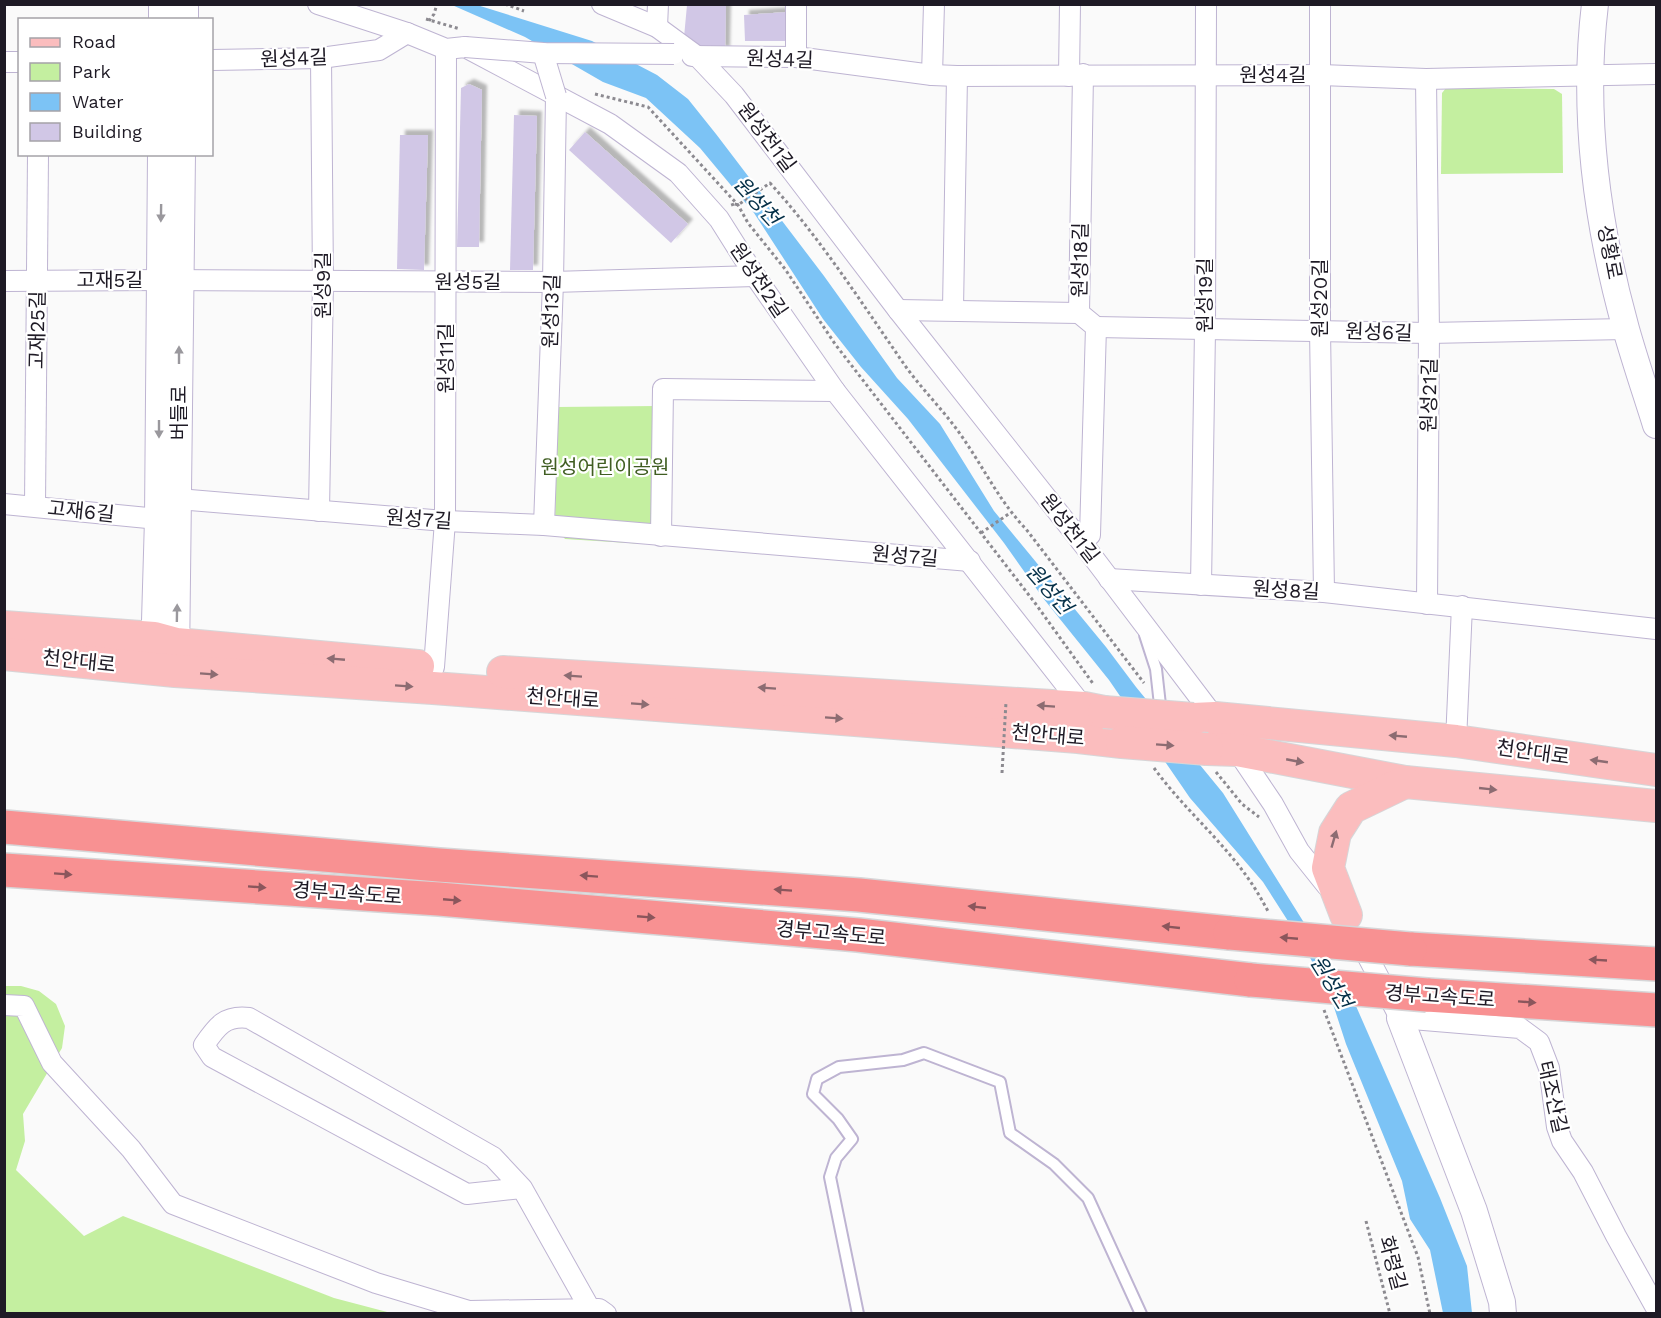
<svg xmlns="http://www.w3.org/2000/svg" width="1661" height="1318" font-family="'Work Sans','Noto Sans KR',sans-serif">
<style>
.green{fill:#c4efa0}
.water{fill:#7cc3f5}
.building{fill:#d1c7e6;filter:url(#shadow)}
.lines{fill:none;stroke-linecap:round;stroke-linejoin:round}
.service-casing{stroke:#beb4d2;stroke-width:14}
.minor-casing{stroke:#beb4d2;stroke-width:22}
.tertiary-casing{stroke:#beb4d2;stroke-width:28}
.primary-casing{stroke:#d6d6d8;stroke-width:34}
.motorway-casing{stroke:#d6d6d8;stroke-width:36}
.path{stroke:#8c8a90;stroke-width:3;stroke-dasharray:3 3;stroke-linecap:butt}
.service{stroke:#fff;stroke-width:10}
.minor{stroke:#fff;stroke-width:20}
.tertiary{stroke:#fff;stroke-width:26}
.primary{stroke:#fbbdbe;stroke-width:32}
.motorway{stroke:#f89192;stroke-width:33}
.minor-bridge-casing{stroke:#beb4d2;stroke-width:22;stroke-linecap:butt}
.primary-bridge-casing{stroke:#d6d6d8;stroke-width:34;stroke-linecap:butt}
.motorway-bridge-casing{stroke:#d6d6d8;stroke-width:36;stroke-linecap:butt}
.path-bridge{stroke:#8c8a90;stroke-width:3;stroke-dasharray:3 3;stroke-linecap:butt}
.minor-bridge{stroke:#fff;stroke-width:20}
.primary-bridge{stroke:#fbbdbe;stroke-width:32}
.motorway-bridge{stroke:#f89192;stroke-width:33}
.oneway{fill:#9a989d}
.oneway2{fill:#8c6c72}
.oneway3{fill:#8b565c}
.labels{text-anchor:middle;stroke-width:4.5;stroke-linejoin:round;paint-order:stroke}
.street-label{font-size:20px;fill:#1e1a25;stroke:#fff}
.park-label{font-size:20px;fill:#405e22;stroke:#fff}
.water-label{font-size:21px;font-style:italic;fill:#053048;stroke:#fff}
</style>
<defs>
<filter id="shadow"><feDropShadow dx="5" dy="-5" stdDeviation="1.5" flood-color="#0004"/></filter>
</defs>
<rect width="100%" height="100%" fill="#fafafa"/>
<g class="green">
<path d="M1446,88L1554,89L1562,94L1563,173L1441,174L1442,93Z"/>
<path d="M656,406L653,535L644,544L565,539L555,526L557,407Z"/>
<path d="M5,986H21L39,991L56,1004L65,1026L62,1048L23,1114L25,1141L16,1170L84,1236L123,1216L334,1298L391,1313L5,1314Z"/>
</g>
<path class="water" d="M452,5H477L592,41L657,75L688,99L716,134L824,276L897,378L940,424L994,511L1106,647L1136,687L1223,793L1356,1006L1440,1198L1467,1266L1472,1313H1443L1430,1250L1410,1219L1402,1181L1346,1044L1331,998L1304,946L1263,882L1190,798L1109,680L1043,598L1004,543L908,419L861,367L823,319L754,213L700,148L646,98L603,82L525,37Z"/>
<g class="building">
<path d="M687,5H726L725,52L699,48L684,37Z"/>
<path d="M788,12V41H745L744,15Z"/>
<path d="M469,84L482,90L479,247H457L461,88Z"/>
<path d="M514,115L537,116L533,270H510Z"/>
<path d="M585,132L688,224L671,243L569,150Z"/>
<path d="M400,135H428L424,270L397,269Z"/>
</g>
<g class="lines">
<g class="service-casing">
<g id="service">
<path d="M1145,635L1156,669L1160,705"/>
<path d="M858,1314L830,1177L836,1158L852,1139L838,1119L813,1094L817,1079L839,1067L903,1060L924,1053L1000,1082L1010,1133L1054,1164L1088,1198L1141,1314"/>
</g>
</g>
<g class="minor-casing">
<g id="minor">
<path d="M318,4L407,33L446,49L465,47L610,124L678,173L719,219L755,276L835,391L1084,708"/>
<path d="M602,4L657,27L698,57L734,95L898,310L1080,540L1215,718L1273,804L1299,851L1327,886"/>
<path d="M1320,4V330L1324,592"/>
<path d="M657,27L658,4"/>
<path d="M692,56L796,57L932,75L957,76L1321,75L1426,79L1656,74"/>
<path d="M796,57V4"/>
<path d="M212,60L321,58L379,50L407,33"/>
<path d="M4,62H20"/>
<path d="M932,75L934,4"/>
<path d="M1069,76L1070,4"/>
<path d="M1426,79L1429,333L1427,604"/>
<path d="M4,281L160,280L553,282L755,276"/>
<path d="M953,309L957,76"/>
<path d="M898,310L1079,313"/>
<path d="M1096,327L1429,333L1626,329"/>
<path d="M178,499L445,521L544,525L970,561"/>
<path d="M4,504L158,519"/>
<path d="M35,506L38,154"/>
<path d="M319,511L323,281L321,58"/>
<path d="M544,525L553,282L556,96"/>
<path d="M661,536L663,389L835,391"/>
<path d="M1080,540L1090,535L1096,327L1079,313L1083,74"/>
<path d="M1109,579L1324,592L1656,629"/>
<path d="M1201,585L1205,330L1206,4"/>
<path d="M434,667L445,521L446,49"/>
<path d="M1456,741L1462,606"/>
<path d="M1359,940L1400,1018L1520,1028L1539,1042L1549,1068L1557,1127L1562,1141L1583,1172L1616,1236L1656,1308"/>
<path d="M4,1005L24,1006L52,1063L131,1149L173,1204L376,1283L469,1311L599,1309L606,1314"/>
<path d="M522,1188L467,1194L212,1057L204,1045C217,1026 225,1015 249,1018L493,1157L522,1188L590,1309"/>
</g>
</g>
<g class="tertiary-casing">
<g id="tertiary">
<path d="M162,4V20"/>
<path d="M1595,4C1582,112 1597,225 1626,329C1635,361 1646,393 1656,425"/>
<path d="M185,20V4"/>
<path d="M154,655L158,519L161,154"/>
<path d="M176,662L182,154"/>
<path d="M1400,1018L1474,1211L1502,1302L1503,1314"/>
</g>
</g>
<g class="primary-casing">
<g id="primary">
<path d="M4,627L154,638L176,644L418,666"/>
<path d="M4,654L175,671L433,688L1078,737L1122,742"/>
<path d="M503,672L1084,708L1104,712"/>
<path d="M1193,719L1215,718L1456,741L1656,770"/>
<path d="M1207,749L1237,750L1405,782L1656,806"/>
<path d="M1346,915L1328,868L1335,833L1351,808L1405,782"/>
</g>
</g>
<g class="motorway-casing">
<g id="motorway">
<path d="M4,827L439,865L859,895L1230,933"/>
<path d="M4,870L439,899L858,935L1251,980"/>
<path d="M1410,949L1656,964"/>
<path d="M1427,995L1656,1010"/>
</g>
</g>
<g class="path">
<path d="M505,4L524,11"/>
<path d="M426,19L460,29"/>
<path d="M429,21L434,14L437,4"/>
<path d="M595,94L648,107L738,205L748,223L785,269L835,344L1035,603L1094,685"/>
<path d="M733,206L732,203L738,205L770,183C821,239 863,305 906,367C922,389 942,409 958,431C982,464 998,500 1026,529L1144,683"/>
<path d="M981,533L1010,513"/>
<path d="M1154,768C1183,808 1222,840 1250,881C1257,891 1263,902 1269,913"/>
<path d="M1216,772L1242,804L1259,817"/>
<path d="M1324,1010L1418,1257L1430,1314"/>
<path d="M1366,1221L1390,1314"/>
</g>
<use href="#service" class="service"/>
<use href="#minor" class="minor"/>
<use href="#tertiary" class="tertiary"/>
<use href="#primary" class="primary"/>
<use href="#motorway" class="motorway"/>
<g class="minor-bridge-casing">
<g id="minor-bridge">
<path d="M465,47L543,53L674,54"/>
<path d="M543,53L556,96"/>
</g>
</g>
<g class="primary-bridge-casing">
<g id="primary-bridge">
<path d="M1104,712L1193,719"/>
<path d="M1122,742L1207,749"/>
</g>
</g>
<g class="motorway-bridge-casing">
<g id="motorway-bridge">
<path d="M1230,933L1410,949"/>
<path d="M1251,980L1427,995"/>
</g>
</g>
<path class="path-bridge" d="M1002,773L1006,702"/>
<use href="#minor-bridge" class="minor-bridge"/>
<use href="#primary-bridge" class="primary-bridge"/>
<use href="#motorway-bridge" class="motorway-bridge"/>
</g>
<defs><path id="oneway-solid" d="M-6-.8H1V-3.2L6.5 0L1 3.2V.8H-6Z" transform="scale(1.5)"/></defs>
<g class="oneway">
<use href="#oneway-solid" transform="translate(161 213) rotate(91)"/>
<use href="#oneway-solid" transform="translate(179 355) rotate(-90)"/>
<use href="#oneway-solid" transform="translate(159 429) rotate(90)"/>
<use href="#oneway-solid" transform="translate(177 613) rotate(-89)"/>
</g>
<g class="oneway2">
<use href="#oneway-solid" transform="translate(336 659) rotate(-175)"/>
<use href="#oneway-solid" transform="translate(209 674) rotate(4)"/>
<use href="#oneway-solid" transform="translate(573 676) rotate(-176)"/>
<use href="#oneway-solid" transform="translate(404 686) rotate(4)"/>
<use href="#oneway-solid" transform="translate(767 688) rotate(-176)"/>
<use href="#oneway-solid" transform="translate(640 704) rotate(4)"/>
<use href="#oneway-solid" transform="translate(1046 706) rotate(-176)"/>
<use href="#oneway-solid" transform="translate(834 718) rotate(4)"/>
<use href="#oneway-solid" transform="translate(1398 736) rotate(-175)"/>
<use href="#oneway-solid" transform="translate(1165 745) rotate(4)"/>
<use href="#oneway-solid" transform="translate(1295 761) rotate(11)"/>
<use href="#oneway-solid" transform="translate(1599 761) rotate(-172)"/>
<use href="#oneway-solid" transform="translate(1488 789) rotate(6)"/>
<use href="#oneway-solid" transform="translate(1334 839) rotate(-74)"/>
</g>
<g class="oneway3">
<use href="#oneway-solid" transform="translate(63 874) rotate(4)"/>
<use href="#oneway-solid" transform="translate(589 876) rotate(-176)"/>
<use href="#oneway-solid" transform="translate(257 887) rotate(4)"/>
<use href="#oneway-solid" transform="translate(783 890) rotate(-176)"/>
<use href="#oneway-solid" transform="translate(452 900) rotate(5)"/>
<use href="#oneway-solid" transform="translate(977 907) rotate(-174)"/>
<use href="#oneway-solid" transform="translate(646 917) rotate(5)"/>
<use href="#oneway-solid" transform="translate(1171 927) rotate(-174)"/>
<use href="#oneway-solid" transform="translate(1289 938) rotate(-175)"/>
<use href="#oneway-solid" transform="translate(1598 960) rotate(-177)"/>
<use href="#oneway-solid" transform="translate(1527 1002) rotate(4)"/>
</g>
<g class="labels">
<g class="street-label">
<text transform="translate(294 58) rotate(-2)" y="7">원성4길</text>
<text transform="translate(780 59) rotate(2)" y="7">원성4길</text>
<text x="1273" y="82">원성4길</text>
<text transform="translate(767 137) rotate(53)" y="7">원성천1길</text>
<text transform="translate(1610 252) rotate(79)" y="7">성황로</text>
<text transform="translate(1080 260) rotate(-89)" y="7">원성18길</text>
<text x="110" y="287">고재5길</text>
<text transform="translate(759 280) rotate(56)" y="7">원성천2길</text>
<text x="468" y="289">원성5길</text>
<text transform="translate(323 285) rotate(-90)" y="7">원성9길</text>
<text transform="translate(1205 295) rotate(-90)" y="7">원성19길</text>
<text transform="translate(1320 298) rotate(-90)" y="7">원성20길</text>
<text transform="translate(551 311) rotate(-88)" y="7">원성13길</text>
<text transform="translate(37 330) rotate(-89)" y="7">고재25길</text>
<text transform="translate(1379 332) rotate(2)" y="7">원성6길</text>
<text transform="translate(446 358) rotate(-90)" y="7">원성11길</text>
<text transform="translate(1429 395) rotate(-89)" y="7">원성21길</text>
<text transform="translate(179 413) rotate(-90)" y="7">버들로</text>
<text transform="translate(81 511) rotate(6)" y="7">고재6길</text>
<text transform="translate(419 519) rotate(4)" y="7">원성7길</text>
<text transform="translate(1070 528) rotate(52)" y="7">원성천1길</text>
<text transform="translate(905 556) rotate(5)" y="7">원성7길</text>
<text transform="translate(1286 590) rotate(3)" y="7">원성8길</text>
<text transform="translate(79 661) rotate(6)" y="7">천안대로</text>
<text transform="translate(563 698) rotate(4)" y="7">천안대로</text>
<text transform="translate(1048 735) rotate(5)" y="7">천안대로</text>
<text transform="translate(1533 752) rotate(8)" y="7">천안대로</text>
<text transform="translate(347 893) rotate(4)" y="7">경부고속도로</text>
<text transform="translate(831 933) rotate(5)" y="7">경부고속도로</text>
<text transform="translate(1440 996) rotate(4)" y="7">경부고속도로</text>
<text transform="translate(1553 1097) rotate(77)" y="7">태조산길</text>
<text transform="translate(1393 1263) rotate(75)" y="7">화령길</text>
</g>
<g class="park-label">
<text x="605" y="474">원성어린이공원</text>
</g>
<g class="water-label">
<text transform="translate(757 201) rotate(48)" y="7">원성천</text>
<text transform="translate(1049 589) rotate(49)" y="7">원성천</text>
<text transform="translate(1331 982) rotate(58)" y="7">원성천</text>
</g>
</g>
<rect width="1661" height="1318" fill="none" stroke="#1e1a25" stroke-width="12"/>
<rect x="18" y="18" width="195" height="138" fill="#ffffff" stroke="#a5a3a8" stroke-width="1.5"/>
<rect x="30" y="38" width="30" height="9" fill="#fbbdbe" stroke="#a5a3a8" stroke-width="1.5"/>
<text x="72" y="48" font-size="18" fill="#1e1a25">Road</text>
<rect x="30" y="63" width="30" height="18" fill="#c4efa0" stroke="#a5a3a8" stroke-width="1.5"/>
<text x="72" y="78" font-size="18" fill="#1e1a25">Park</text>
<rect x="30" y="93" width="30" height="18" fill="#7cc3f5" stroke="#a5a3a8" stroke-width="1.5"/>
<text x="72" y="108" font-size="18" fill="#1e1a25">Water</text>
<rect x="30" y="123" width="30" height="18" fill="#d1c7e6" stroke="#a5a3a8" stroke-width="1.5"/>
<text x="72" y="138" font-size="18" fill="#1e1a25">Building</text>
</svg>
